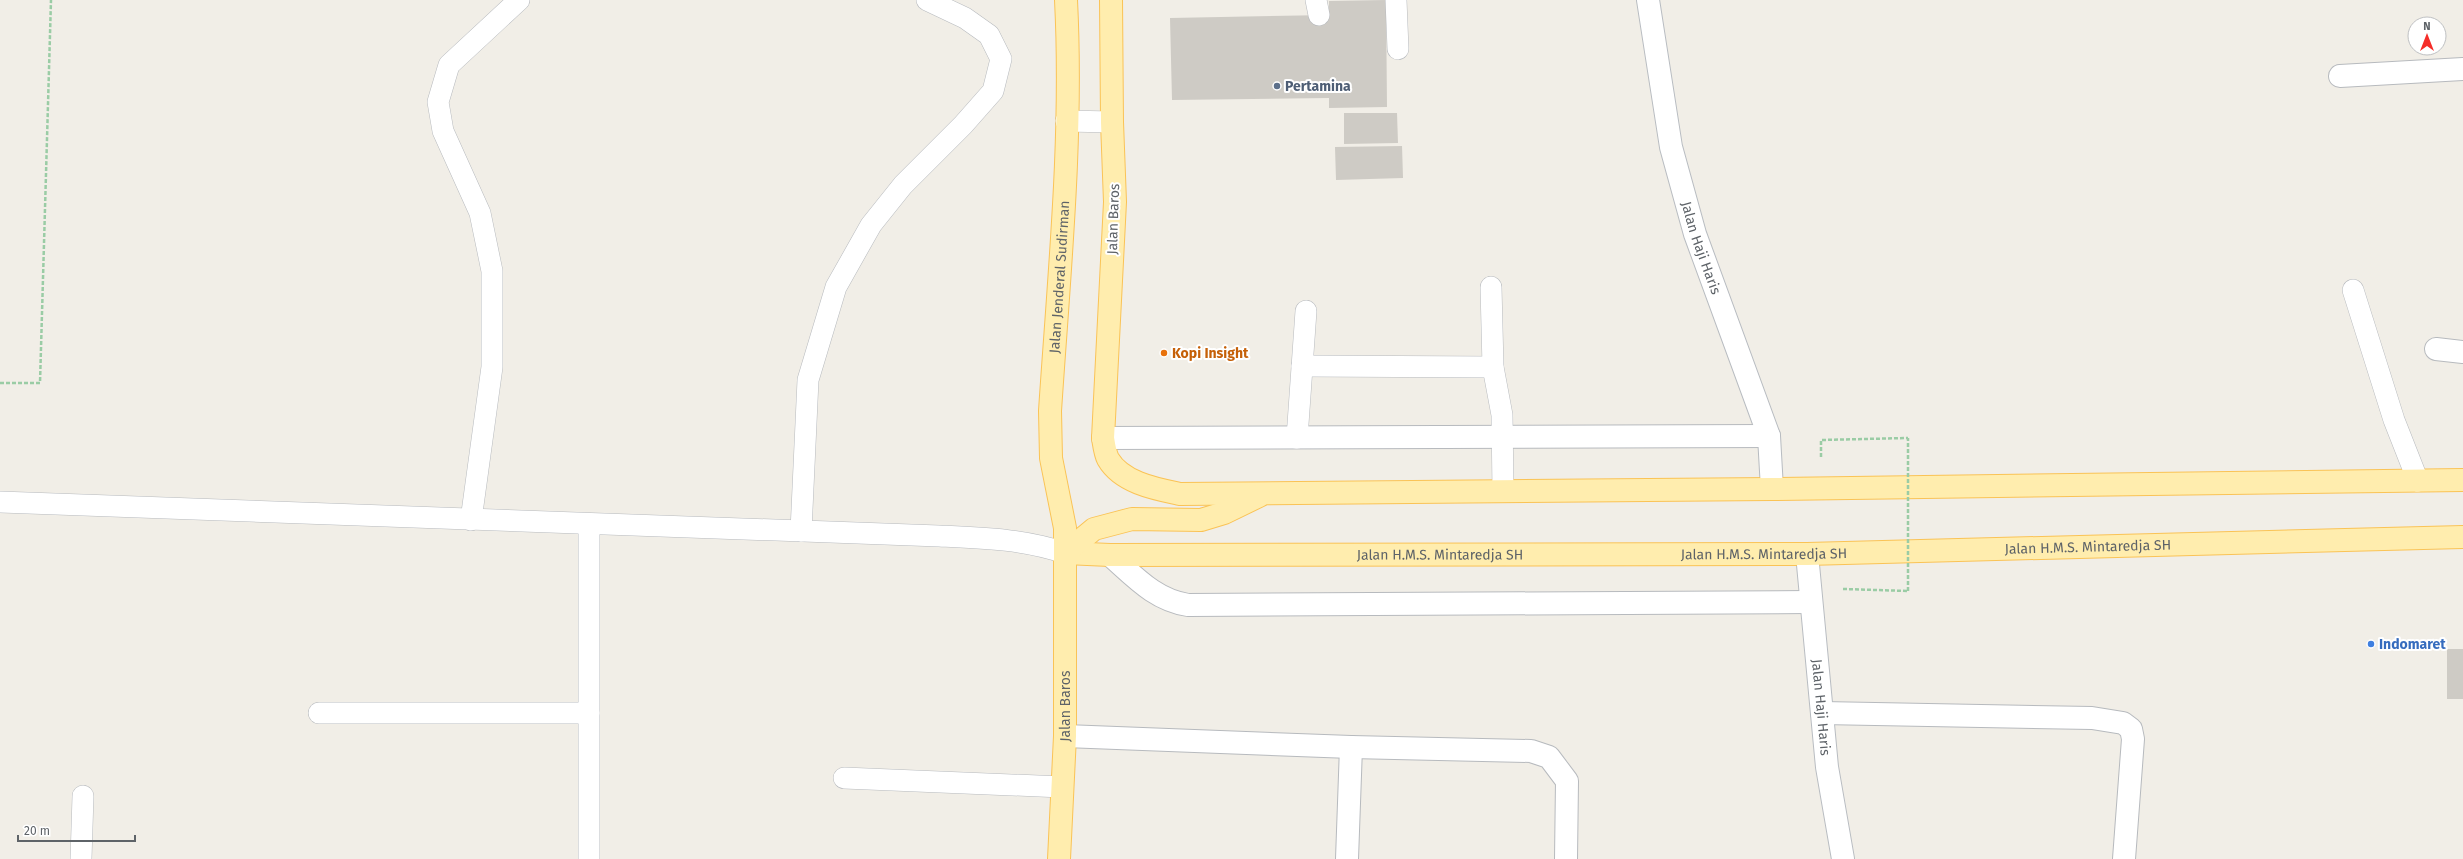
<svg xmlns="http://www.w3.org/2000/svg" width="2463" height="859" font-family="'Fira Sans',sans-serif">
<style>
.building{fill:#cecbc5}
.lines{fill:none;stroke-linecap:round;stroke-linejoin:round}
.lane-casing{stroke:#b7babe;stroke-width:22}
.street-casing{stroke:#b7babe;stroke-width:24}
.secondary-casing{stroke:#b8bcc1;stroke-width:24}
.primary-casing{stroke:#fac356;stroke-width:24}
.path{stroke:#9acca5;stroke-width:2.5;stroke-dasharray:4 2;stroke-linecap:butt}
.lane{stroke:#fff;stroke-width:21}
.street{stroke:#fff;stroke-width:22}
.secondary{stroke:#fff;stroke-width:22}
.primary{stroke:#ffedae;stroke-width:22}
.path-bridge{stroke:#9acca5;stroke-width:2.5;stroke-dasharray:4 2;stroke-linecap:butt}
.service-dot{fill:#5c6f8a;stroke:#fff;stroke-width:1.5}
.food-dot{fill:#e8710a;stroke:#fff;stroke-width:1.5}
.shop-dot{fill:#3f7fe0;stroke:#fff;stroke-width:1.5}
.labels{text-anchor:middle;stroke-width:4;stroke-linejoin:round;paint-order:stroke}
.service-label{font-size:14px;font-weight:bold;fill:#4e5e75;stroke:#fff;text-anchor:start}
.street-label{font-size:14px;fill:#5e6368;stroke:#fff}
.food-label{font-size:14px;font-weight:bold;fill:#c56008;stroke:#fff;text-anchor:start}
.shop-label{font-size:14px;font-weight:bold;fill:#366cbe;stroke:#fff;text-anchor:start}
</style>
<rect width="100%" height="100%" fill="#f1eee7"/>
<g class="building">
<path d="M1386,0L1387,107L1329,108V98L1172,100L1170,18L1329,15V1Z"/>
<path d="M1344,113H1397L1398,143L1344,144Z"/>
<path d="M1402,146L1403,178L1336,180L1335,147Z"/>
<rect x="2447" y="649" width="16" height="50"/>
</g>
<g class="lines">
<g class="lane-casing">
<g id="lane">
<path d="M1316,0L1319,15"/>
<path d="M1396,0L1398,49"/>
<path d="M1066,121L1112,122"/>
<path d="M1491,287L1493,367L1502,415L1503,491"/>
<path d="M2353,290L2394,420L2418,481"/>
<path d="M1302,366L1493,367"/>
<path d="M1297,438L1306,311"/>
<path d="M0,502L939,536C984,538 1023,539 1065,553"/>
<path d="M471,520L492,367V271L480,213L443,131L438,102L449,65L519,0"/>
<path d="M589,524V859"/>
<path d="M801,531L808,380L836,287L871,225L903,185L963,125L993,91L1001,59L989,35L965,18L927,0"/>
<path d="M319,713H589"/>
<path d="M844,778L1062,787"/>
<path d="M81,859L83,796"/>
</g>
</g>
<g class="street-casing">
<g id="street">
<path d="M2340,76L2463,69"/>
<path d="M2436,349L2463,352"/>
<path d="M1103,438L1769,436"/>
<path d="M1110,555C1135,577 1155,600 1188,605L1810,602"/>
<path d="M1822,713L2092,718L2123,723L2131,729L2133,739L2124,859"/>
<path d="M1065,736L1351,747L1531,751L1549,757L1567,781L1566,859"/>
<path d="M1347,859L1351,747"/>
</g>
</g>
<g class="secondary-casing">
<g id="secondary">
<path id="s1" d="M1648,0L1671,147L1695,234L1769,436L1772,489"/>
<path id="s2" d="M1807,554L1827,767L1843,859"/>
</g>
</g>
<g class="primary-casing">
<g id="primary">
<path d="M1111,0L1112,122L1115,202L1103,438C1104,444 1105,453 1108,459C1122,483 1156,489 1180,494L1772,489L2463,480"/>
<path id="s3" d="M1065,553L1110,555L1807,554L2463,537"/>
<path d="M1065,553L1094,529L1132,519L1201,520L1224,513L1259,496"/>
<path id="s4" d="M1059,859L1065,736V528L1051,458L1050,411C1059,275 1073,136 1066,0"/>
</g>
</g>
<g class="path">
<path d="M0,383H40L51,0"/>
<path d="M1821,457V440L1908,438"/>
<path d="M1843,589L1908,591"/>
</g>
<use href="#lane" class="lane"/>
<use href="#street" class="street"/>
<use href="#secondary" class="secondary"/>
<use href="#primary" class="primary"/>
<path class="path-bridge" d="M1908,591V438"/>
</g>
<circle class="service-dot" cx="1277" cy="86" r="4"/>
<circle class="food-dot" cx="1164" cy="353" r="4"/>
<circle class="shop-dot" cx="2371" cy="644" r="4"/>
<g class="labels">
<g class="service-label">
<text x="1285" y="91">Pertamina</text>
</g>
<g class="street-label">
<text transform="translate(1113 219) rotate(-88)" y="5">Jalan Baros</text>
<text dy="5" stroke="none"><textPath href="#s1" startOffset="254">Jalan Haji Haris</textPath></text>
<text dy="5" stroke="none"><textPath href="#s4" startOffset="584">Jalan Jenderal Sudirman</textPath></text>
<text dy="5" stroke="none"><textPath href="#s3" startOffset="1023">Jalan H.M.S. Mintaredja SH</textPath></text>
<text dy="5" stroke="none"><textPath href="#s3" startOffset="699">Jalan H.M.S. Mintaredja SH</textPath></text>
<text dy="5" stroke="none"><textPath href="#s3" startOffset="375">Jalan H.M.S. Mintaredja SH</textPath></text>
<text dy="5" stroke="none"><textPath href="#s4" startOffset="153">Jalan Baros</textPath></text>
<text dy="5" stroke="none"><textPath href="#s2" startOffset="154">Jalan Haji Haris</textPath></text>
</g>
<g class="food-label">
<text x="1172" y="358">Kopi Insight</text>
</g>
<g class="shop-label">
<text x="2379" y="649">Indomaret</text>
</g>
</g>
<g transform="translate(2427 36)"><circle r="19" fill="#ffffff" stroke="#bfc1c3"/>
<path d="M0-3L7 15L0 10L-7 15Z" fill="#f52d29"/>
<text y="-6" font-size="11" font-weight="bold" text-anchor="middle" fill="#5e6368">N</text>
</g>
<path d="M18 835v6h117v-6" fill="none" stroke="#5e6368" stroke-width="2"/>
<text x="24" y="835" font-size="12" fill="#5e6368" stroke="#ffffff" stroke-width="3" paint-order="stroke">20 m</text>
</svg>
